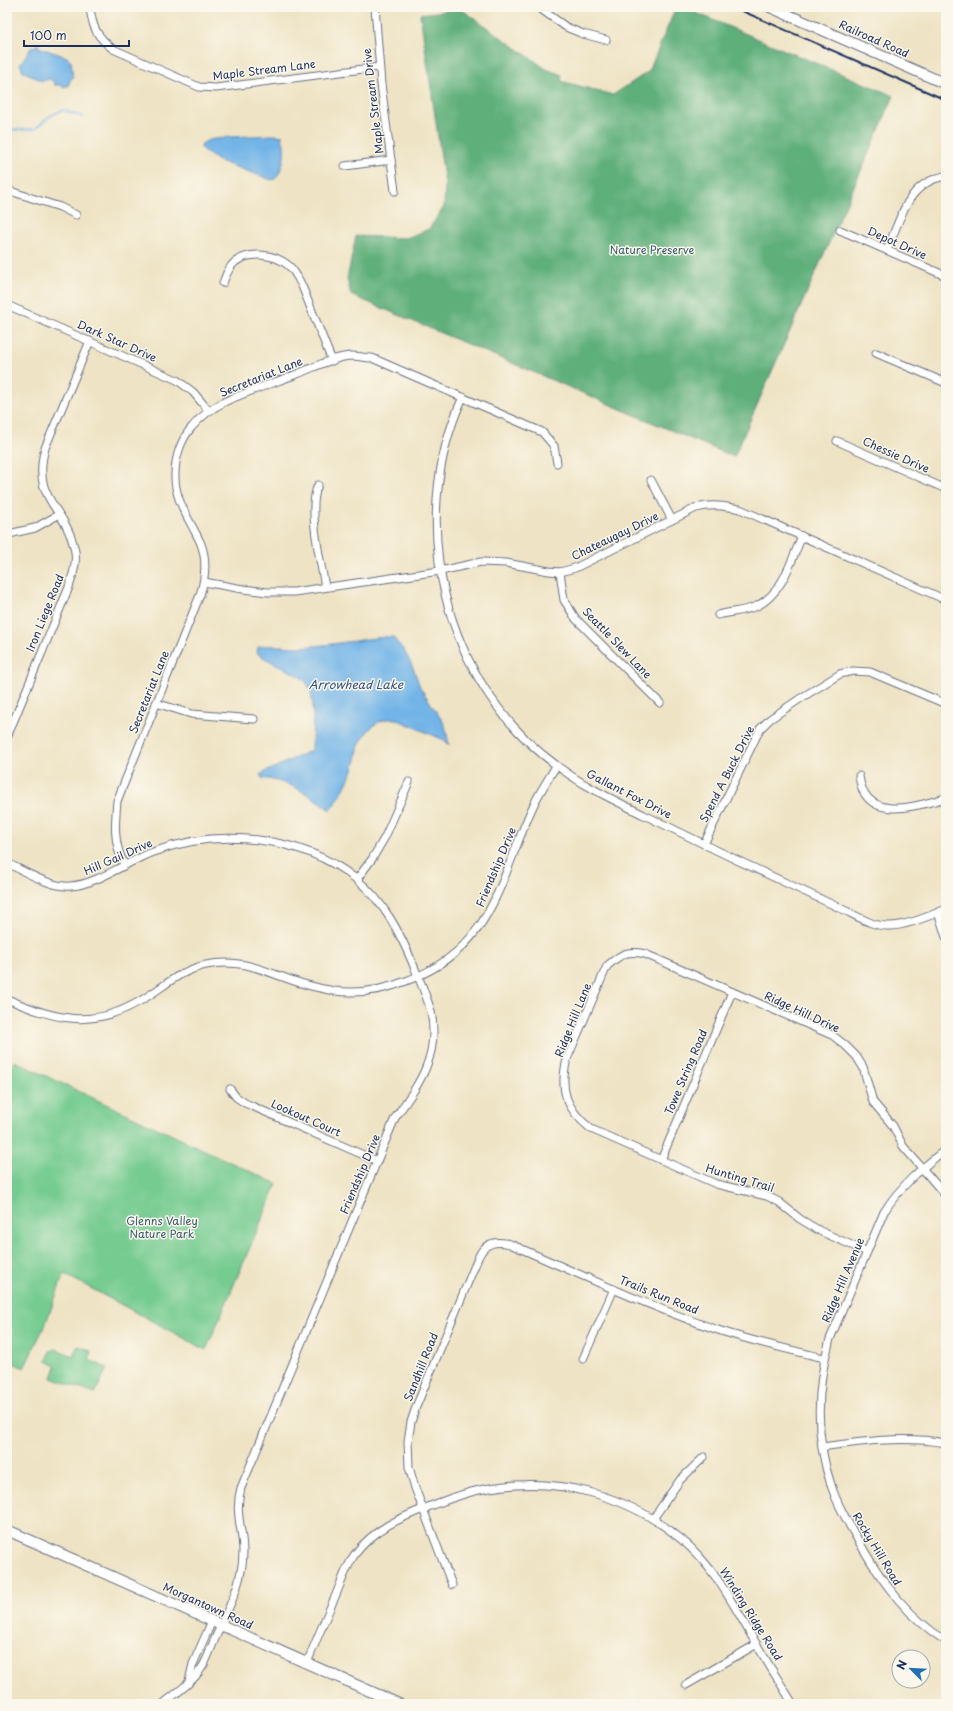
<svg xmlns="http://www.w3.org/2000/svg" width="953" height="1711" font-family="'Playpen Sans',sans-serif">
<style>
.green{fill:#74cb90;stroke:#487d77}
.forest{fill:#5faf7a;stroke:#3d6f6c}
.water{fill:#72b4e7;stroke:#4672a2}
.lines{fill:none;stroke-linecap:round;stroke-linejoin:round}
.stream{stroke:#72b4e7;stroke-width:2}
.street-casing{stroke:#656e82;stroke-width:9}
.secondary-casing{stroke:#656e82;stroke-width:12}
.street{stroke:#fff;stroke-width:7}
.secondary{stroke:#fff;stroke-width:10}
.rail{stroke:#1b2f5e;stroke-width:2}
.labels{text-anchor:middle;stroke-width:3;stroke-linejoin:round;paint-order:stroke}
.street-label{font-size:11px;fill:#1b2f5e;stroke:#fbf7ec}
.park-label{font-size:11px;fill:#365e6d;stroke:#fbf7ec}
.water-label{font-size:12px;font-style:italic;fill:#355787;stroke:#fbf7ec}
</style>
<rect width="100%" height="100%" fill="#fbf7ec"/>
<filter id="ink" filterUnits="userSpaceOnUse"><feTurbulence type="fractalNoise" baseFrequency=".025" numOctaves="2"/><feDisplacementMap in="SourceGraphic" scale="8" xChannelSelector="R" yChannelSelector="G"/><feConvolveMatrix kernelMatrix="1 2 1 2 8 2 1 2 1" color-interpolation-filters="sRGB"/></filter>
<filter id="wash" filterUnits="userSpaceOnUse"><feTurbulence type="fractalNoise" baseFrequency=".012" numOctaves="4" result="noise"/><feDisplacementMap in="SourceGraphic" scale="16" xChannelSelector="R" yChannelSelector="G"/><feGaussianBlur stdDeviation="0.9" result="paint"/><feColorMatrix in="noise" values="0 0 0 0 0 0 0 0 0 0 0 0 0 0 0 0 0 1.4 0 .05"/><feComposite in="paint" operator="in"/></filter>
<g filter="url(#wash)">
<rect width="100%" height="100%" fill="#eee3c4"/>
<g class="green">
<path d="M14,1061L277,1184L206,1350L64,1274L45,1325L24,1368L7,1360V1076Z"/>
<path d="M79,1346L91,1351L89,1360L107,1368L95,1394L52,1378L56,1366L47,1361L50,1351L56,1349L73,1356L77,1347Z"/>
</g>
<path class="forest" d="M676,7H682L894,96L734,457L351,295L347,279L356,236L406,238L429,229L444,207L445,184L420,14L461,9L546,69L562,75L561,81L613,95L649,71Z"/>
<g class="water">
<path d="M39,44L38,47L67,57L71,61L73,78H71L68,86L63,87L61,85H54L55,83L50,79L42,81L23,71L20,64L31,48Z"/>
<path d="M274,135L283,136L281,137C288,146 283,171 275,179L272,180L216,160V159L205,152L201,148L202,144C211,136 223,141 229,136L230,137Z"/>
<path d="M385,637H393L405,652L414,670L420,687L445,725L449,745L444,740L396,719C378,716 363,733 358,749C357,755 356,761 354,767C348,782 340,798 330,810C309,794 289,781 262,778L260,775L263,773L310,751L312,746C312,729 317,691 304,680C296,673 273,663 263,657L257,653L258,647C266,644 288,647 298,647C327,646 356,640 385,637Z"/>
</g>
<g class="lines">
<path class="stream" d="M7,126L15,130L35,129L50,116L63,110L83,117"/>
</g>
</g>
<g filter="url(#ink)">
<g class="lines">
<g class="street-casing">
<g id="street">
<path d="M90,7C92,27 97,37 113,49L199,87L216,88L379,67"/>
<path d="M375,7L381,84L395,191"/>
<path d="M538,7L566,27L583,34L606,40"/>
<path d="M345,166L391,160"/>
<path d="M7,190L60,207L76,215"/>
<path d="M840,230L946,276"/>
<path d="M887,250C901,218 907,182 946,176"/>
<path d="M223,283C226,275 228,268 235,262C250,251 275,254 288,265C295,271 298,278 302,286L332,361"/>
<path d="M7,305L177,380L193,392L209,411"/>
<path d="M876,353L946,383"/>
<path d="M463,397C405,522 444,683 556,765C583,786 614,800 644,815C676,830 707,846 739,861C773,877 808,893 842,909C857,916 873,927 890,926C906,926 930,916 946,909"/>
<path d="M837,441L946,489"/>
<path d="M651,480L672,520"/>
<path d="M318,485C307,508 321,562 325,587"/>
<path d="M9,534L35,528L58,515"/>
<path d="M560,572L564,600L576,619L660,703"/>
<path d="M204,582L243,589L268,592H294L440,571L481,562L506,563L549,571L560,572L575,568L696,508C712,504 724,506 740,509L946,600"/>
<path d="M718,615C730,612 746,611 757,606C783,593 791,561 802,536"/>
<path d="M156,703L191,714L254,719"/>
<path d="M7,737L69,587C73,574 78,561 74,547C65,506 31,500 45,448L90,341"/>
<path d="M859,776C865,824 915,806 946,798"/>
<path d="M704,844L760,729L770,719L801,698L840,674L853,671L870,672L946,704"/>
<path d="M7,863C24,871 52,888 70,886C96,885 128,861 153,852C218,828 301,835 356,879C383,900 400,933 413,964C419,979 427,996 431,1012C440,1056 419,1084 395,1118L241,1488C234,1514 243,1528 243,1552C243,1584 226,1613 214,1641C210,1650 207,1661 201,1669C192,1683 176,1693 163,1704"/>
<path d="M124,864C113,843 115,823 117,801L200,595C205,579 207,560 201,544C191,521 174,501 175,474C175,458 181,439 192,427C201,416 214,407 226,401C249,391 273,383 297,374C313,368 333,357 351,356C358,356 365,358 372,358L542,432L554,446L557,463"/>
<path d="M357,879L372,859L385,837L409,782"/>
<path d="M938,912L946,937"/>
<path d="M7,999C55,1019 91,1030 140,1001C163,988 178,971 206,965C246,957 268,974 304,984C313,987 324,989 334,991C358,994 384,990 406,981C496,948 499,877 535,802C541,790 549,778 556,766"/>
<path d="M230,1089L236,1097L245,1103L377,1161"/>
<path d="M946,1149C922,1168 900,1186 884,1212L830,1339C816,1388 815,1439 832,1488C839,1509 851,1528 862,1547C884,1585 909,1618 946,1641"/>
<path d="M661,1160L732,992"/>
<path d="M867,1252L820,1231L800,1219L779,1202L767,1196L716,1184L591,1129C566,1109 559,1090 567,1059L607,966C621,954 626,950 645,954L832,1035L845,1045L856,1056L863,1067L873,1102L893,1126L903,1146L946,1196"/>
<path d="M583,1359L614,1289"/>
<path d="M822,1447C865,1441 903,1436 946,1443"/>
<path d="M653,1519L680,1480L704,1457"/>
<path d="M452,1585L415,1488L409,1467L408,1441L411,1422L416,1407L478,1258C484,1243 495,1240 510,1244C580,1274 649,1307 721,1331C755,1342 790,1350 824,1358"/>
<path d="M307,1663C316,1641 325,1619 335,1597C341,1583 346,1567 355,1554C374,1529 400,1518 428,1507C448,1499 469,1491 490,1488C557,1476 628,1495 681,1539C714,1566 733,1604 754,1640C767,1662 780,1683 793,1704"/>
<path d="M189,1681L193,1664L212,1621"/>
<path d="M686,1685L757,1644"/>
</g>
</g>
<g class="secondary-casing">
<g id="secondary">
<path d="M770,7L946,84"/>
<path d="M7,1530L399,1704"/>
</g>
</g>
<use href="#street" class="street"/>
<use href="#secondary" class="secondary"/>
<path class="rail" d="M733,7L946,100"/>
</g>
</g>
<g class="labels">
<g class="street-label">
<text transform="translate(874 39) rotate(24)" y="4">Railroad Road</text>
<text transform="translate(264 70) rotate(-7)" y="4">Maple Stream Lane</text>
<text transform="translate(373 101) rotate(-97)" y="4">Maple Stream Drive</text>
<text transform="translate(897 243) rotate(24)" y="4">Depot Drive</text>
<text transform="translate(117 341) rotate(24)" y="4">Dark Star Drive</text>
<text transform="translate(261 377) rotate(-22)" y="4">Secretariat Lane</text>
<text transform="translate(896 455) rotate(24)" y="4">Chessie Drive</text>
<text transform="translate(615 536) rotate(-26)" y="4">Chateaugay Drive</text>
<text transform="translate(45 613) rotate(-68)" y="4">Iron Liege Road</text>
<text transform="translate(617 643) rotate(46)" y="4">Seattle Slew Lane</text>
<text transform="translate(149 692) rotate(-68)" y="4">Secretariat Lane</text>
<text transform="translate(727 774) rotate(-63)" y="4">Spend A Buck Drive</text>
<text transform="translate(629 794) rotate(27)" y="4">Gallant Fox Drive</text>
<text transform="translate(118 857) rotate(-24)" y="4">Hill Gail Drive</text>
<text transform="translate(496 867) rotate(-67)" y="4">Friendship Drive</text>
<text transform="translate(802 1012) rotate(25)" y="4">Ridge Hill Drive</text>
<text transform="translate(573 1020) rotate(-68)" y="4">Ridge Hill Lane</text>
<text transform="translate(686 1072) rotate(-67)" y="4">Towe String Road</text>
<text transform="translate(306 1118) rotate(24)" y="4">Lookout Court</text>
<text transform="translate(360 1174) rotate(-67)" y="4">Friendship Drive</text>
<text transform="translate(740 1178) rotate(17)" y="4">Hunting Trail</text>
<text transform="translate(843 1280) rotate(-67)" y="4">Ridge Hill Avenue</text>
<text transform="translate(659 1295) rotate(22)" y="4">Trails Run Road</text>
<text transform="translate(421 1367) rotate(-68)" y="4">Sandhill Road</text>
<text transform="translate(877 1549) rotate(59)" y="4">Rocky Hill Road</text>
<text transform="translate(208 1606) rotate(24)" y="4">Morgantown Road</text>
<text transform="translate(751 1614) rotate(58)" y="4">Winding Ridge Road</text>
</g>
<g class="park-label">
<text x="652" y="254">Nature Preserve</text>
<text x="162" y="1225">Glenns Valley<tspan x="162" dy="13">Nature Park</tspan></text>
</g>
<g class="water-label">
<text x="356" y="689">Arrowhead Lake</text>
</g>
</g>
<rect width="953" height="1711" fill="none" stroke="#fbf7ec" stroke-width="24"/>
<g transform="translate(911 1669) rotate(294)"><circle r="19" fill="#fbf7ec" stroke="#a1a7b3"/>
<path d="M0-3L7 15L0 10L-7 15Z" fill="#1f6fb2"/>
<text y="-6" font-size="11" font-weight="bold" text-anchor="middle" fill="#1b2f5e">N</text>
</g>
<path d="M24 40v6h105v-6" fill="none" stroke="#1b2f5e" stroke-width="2"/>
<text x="30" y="40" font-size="12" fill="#1b2f5e" stroke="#fbf7ec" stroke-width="3" paint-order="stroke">100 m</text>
</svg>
